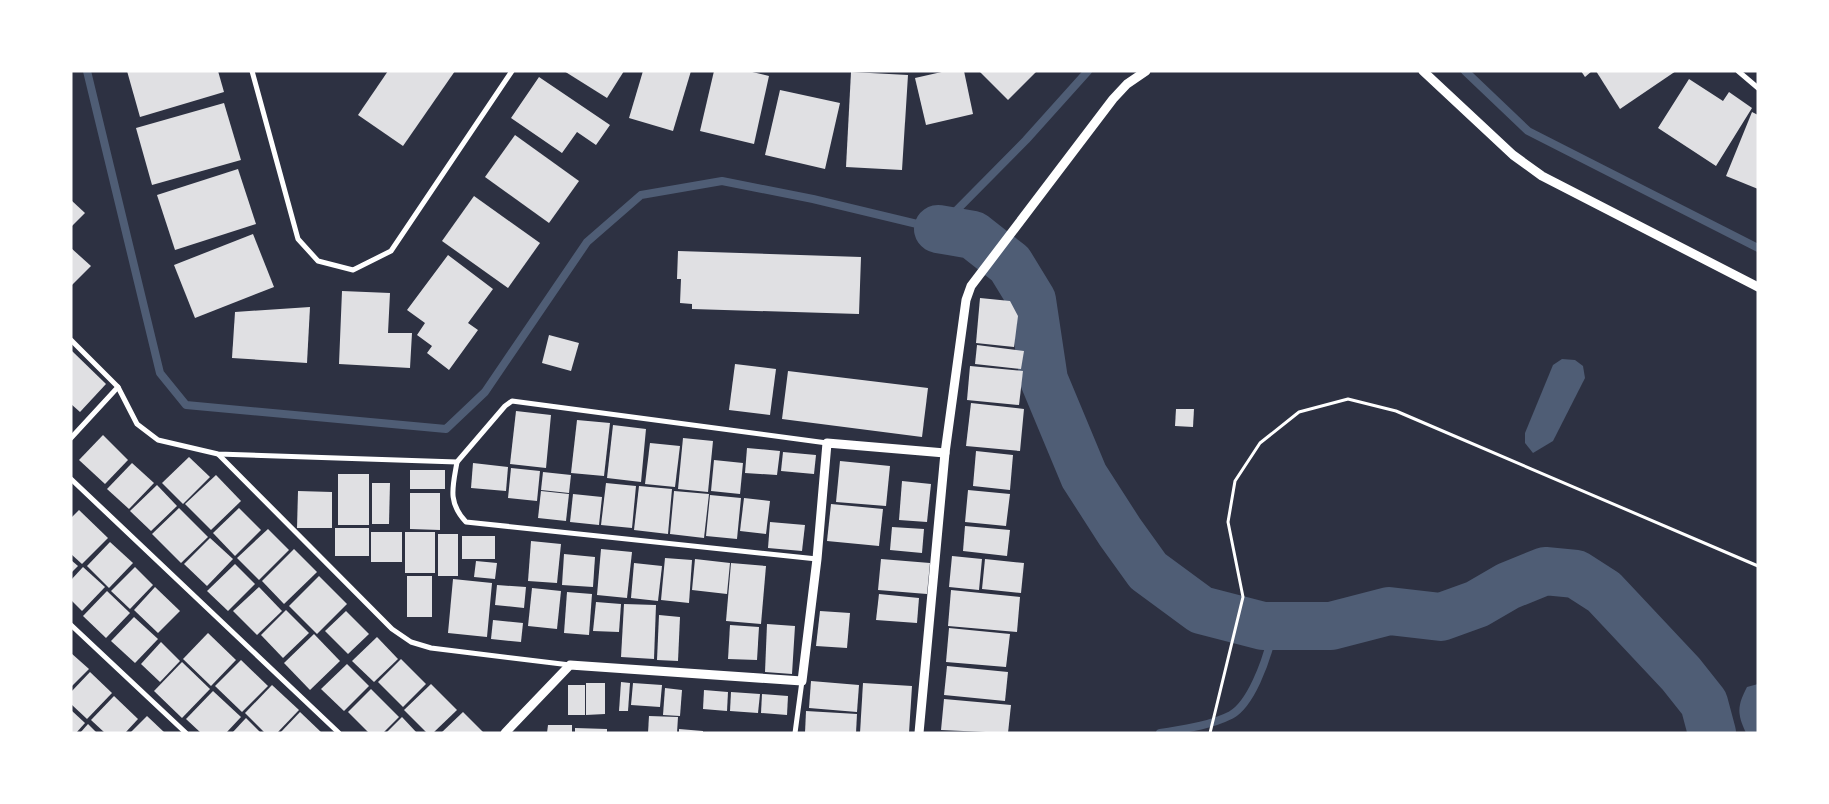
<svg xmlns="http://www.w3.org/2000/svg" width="1829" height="804" font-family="Manrope,sans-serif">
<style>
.water{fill:#4f5d75}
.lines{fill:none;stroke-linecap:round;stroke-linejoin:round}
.stream{stroke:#4f5d75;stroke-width:8}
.river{stroke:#4f5d75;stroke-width:48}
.building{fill:#e0e0e3}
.path{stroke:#fff;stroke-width:3}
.minor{stroke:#fff;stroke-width:5}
.tertiary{stroke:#fff;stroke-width:9}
</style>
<rect width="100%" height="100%" fill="#2d3142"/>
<g class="water">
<path d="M1562,359L1575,360L1583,366L1585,378L1553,441L1533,453L1525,443V433L1553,365Z"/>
<path d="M1758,684V733H1746C1737,714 1737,706 1747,687Z"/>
</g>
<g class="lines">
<g class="stream">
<path d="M87,71L160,373L186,405L446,429L485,392L587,242L641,195L722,181L813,199L938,229L1026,140L1088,71"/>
<path d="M1465,71L1528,131L1758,248"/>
<path d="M1160,733C1184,729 1209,726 1231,715C1251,704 1266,661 1271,640L1263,626"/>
</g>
<path class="river" d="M938,229L973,235L1010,264L1032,300L1044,380L1084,476L1120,532L1148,571L1201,610L1263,626H1331L1389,611L1441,617L1477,604L1508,586L1545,571L1576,574L1604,592L1681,674L1704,703L1712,733"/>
</g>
<g class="building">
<path d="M127,71H218L224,92L140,117Z"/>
<path d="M388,71H455L403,146L358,115Z"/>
<path d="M564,71H624L607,98Z"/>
<path d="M643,71H691L673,131L629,118Z"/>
<path d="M714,71H748L769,76L754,144L700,131Z"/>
<path d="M946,71H964L973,114L926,125L915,78Z"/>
<path d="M979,71H1037L1008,100Z"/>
<path d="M1581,71H1592L1585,77Z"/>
<path d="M1596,71H1676L1620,109Z"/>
<path d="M851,72L908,75L902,170L846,167Z"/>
<path d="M539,77L610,125L596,145L577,132L562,153L511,118Z"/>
<path d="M1689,79L1723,101L1729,92L1752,108L1716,166L1658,128Z"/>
<path d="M780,90L840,103L825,169L765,155Z"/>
<path d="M224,103L241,160L152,185L136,128Z"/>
<path d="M1752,112L1758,115V189L1726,176Z"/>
<path d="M515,135L579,181L549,223L485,177Z"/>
<path d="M238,169L256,224L175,250L157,195Z"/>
<path d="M474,196L540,243L508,288L442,241Z"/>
<path d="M71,200L85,213L71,227Z"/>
<path d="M253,234L274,287L195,318L174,265Z"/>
<path d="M71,248L91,266L71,286Z"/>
<path d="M678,251L861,257L859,314L692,309V304L680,303L681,279H677Z"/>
<path d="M448,255L493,289L468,323L478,330L449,370L427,353L432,346L417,335L425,323L407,310Z"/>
<path d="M342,291L390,293L388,333H412L410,368L339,364Z"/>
<path d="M980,298L1010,301L1018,316L1014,347L976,343Z"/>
<path d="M310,307L307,363L232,358L235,312Z"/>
<path d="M549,335L579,343L571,371L542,363Z"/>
<path d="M977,345L1024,351L1021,369L975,364Z"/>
<path d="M71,350L106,384L80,412L71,404Z"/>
<path d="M735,364L776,369L770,415L729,410Z"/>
<path d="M970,366L1023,371L1019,405L967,400Z"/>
<path d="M788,371L928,388L922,437L782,419Z"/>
<path d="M971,403L1024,409L1020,451L966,446Z"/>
<path d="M1176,409H1194L1193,427L1175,426Z"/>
<path d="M516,411L551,415L546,468L510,464Z"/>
<path d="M577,420L610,423L604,476L571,473Z"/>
<path d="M613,425L646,429L641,482L607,478Z"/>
<path d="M103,435L128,460L105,484L79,460Z"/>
<path d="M683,438L713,441L708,492L678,489Z"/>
<path d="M650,443L680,446L675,487L645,484Z"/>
<path d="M747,448L780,451L777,475L745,473Z"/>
<path d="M976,451L1013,455L1010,490L973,486Z"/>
<path d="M783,452L816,455L814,474L781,471Z"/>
<path d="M189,457L210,477L183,504L162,483Z"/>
<path d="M714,460L743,463L740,494L711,491Z"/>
<path d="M840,461L890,466L886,506L836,502Z"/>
<path d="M132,463L154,483L129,509L107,489Z"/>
<path d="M473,463L508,467L506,491L471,488Z"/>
<path d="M511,468L540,471L537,501L508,498Z"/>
<rect x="410" y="470" width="35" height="19"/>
<path d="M543,472L571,475L569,493L541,490Z"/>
<rect x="338" y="474" width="31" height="51"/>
<path d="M216,475L241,501L211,530L185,504Z"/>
<path d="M902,481L931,484L927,522L899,520Z"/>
<path d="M372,483H390L389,524H372Z"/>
<path d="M606,483L636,486L632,528L601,525Z"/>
<path d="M157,485L177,506L151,531L130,511Z"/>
<path d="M639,486L672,489L668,534L634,530Z"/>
<path d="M968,490L1010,494L1006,526L965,522Z"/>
<path d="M298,491L332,492V528H297Z"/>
<path d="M541,491L569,494L566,521L538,518Z"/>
<path d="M674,491L709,494L704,538L670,534Z"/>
<path d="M410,493H440V530L410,529Z"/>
<path d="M573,494L602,497L599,525L570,522Z"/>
<path d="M710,495L741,498L737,539L706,536Z"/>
<path d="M744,498L770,501L766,534L740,531Z"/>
<path d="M831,504L883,509L879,546L827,541Z"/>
<path d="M179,508L208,537L181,563L152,534Z"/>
<path d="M239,508L261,530L235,556L213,533Z"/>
<path d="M79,510L108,538L82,564L71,554V518Z"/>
<path d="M770,522L805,525L802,551L768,548Z"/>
<path d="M965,526L1010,530L1007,556L963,551Z"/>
<path d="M892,527L924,529L922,553L890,550Z"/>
<rect x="335" y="528" width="34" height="28"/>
<path d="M268,529L289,550L259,580L237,558Z"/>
<rect x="371" y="532" width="31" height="30"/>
<rect x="405" y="532" width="30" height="41"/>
<rect x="438" y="534" width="20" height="42"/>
<rect x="462" y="536" width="33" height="23"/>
<path d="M210,538L233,559L207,586L184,564Z"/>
<path d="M531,541L561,544L557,583L528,581Z"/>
<path d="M110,542L133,563L109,588L87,566Z"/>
<path d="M294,549L317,572L284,604L262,581Z"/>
<path d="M601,549L632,552L627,598L597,595Z"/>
<path d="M564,554L595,557L593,587L562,585Z"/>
<path d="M952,556L982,559L979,590L949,587Z"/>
<path d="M665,558L692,560L689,603L661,600Z"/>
<path d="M695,559L730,563L727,594L692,590Z"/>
<path d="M881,559L930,563L927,594L878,590Z"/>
<path d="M985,559L1024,563L1021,593L982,589Z"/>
<path d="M71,560L78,566L71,573Z"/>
<path d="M476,561L497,563L495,579L474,577Z"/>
<path d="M634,563L662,566L658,601L631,598Z"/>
<path d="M731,563L766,566L761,624L726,621Z"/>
<path d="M235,564L255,584L228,611L207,591Z"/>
<path d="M83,567L105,587L82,611L71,600V580Z"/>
<path d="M135,567L153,585L130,609L111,591Z"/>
<path d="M319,576L347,604L317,634L289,606Z"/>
<rect x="407" y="576" width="25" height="41"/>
<path d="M453,579L492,583L487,637L448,633Z"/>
<path d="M497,585L526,587L524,608L495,605Z"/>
<path d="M155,587L180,611L158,633L134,610Z"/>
<path d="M259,587L282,611L257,635L233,611Z"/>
<path d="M532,588L561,591L557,629L528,626Z"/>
<path d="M951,590L1020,597L1017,632L948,626Z"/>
<path d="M107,591L130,613L106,638L83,616Z"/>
<path d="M567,592L592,594L589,635L564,633Z"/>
<path d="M879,594L919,598L917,623L876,620Z"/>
<path d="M596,602L621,604L619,632L593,631Z"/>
<path d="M624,604L656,605L654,659L621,657Z"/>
<path d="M286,610L309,633L283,658L261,635Z"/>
<path d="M346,611L369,634L348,654L325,631Z"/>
<path d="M820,611L850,613L847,648L816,646Z"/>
<path d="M659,615L680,617L678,661L657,660Z"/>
<path d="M134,617L158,639L135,663L111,641Z"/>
<path d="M493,620L523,623L521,642L491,639Z"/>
<path d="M767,624L795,626L792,674L765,672Z"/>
<path d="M730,625L759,627L757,660L728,659Z"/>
<path d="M949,628L1010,634L1006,667L946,662Z"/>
<path d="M208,633L236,660L211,686L183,659Z"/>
<path d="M314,634L340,661L310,690L284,663Z"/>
<path d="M377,637L398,659L374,682L352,661Z"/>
<path d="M161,642L180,661L160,682L141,664Z"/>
<path d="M71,653L89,669L71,687Z"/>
<path d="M401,659L426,684L403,707L378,682Z"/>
<path d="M241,660L268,686L242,712L215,686Z"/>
<path d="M182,662L210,689L182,718L154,691Z"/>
<path d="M347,664L369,686L344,711L321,689Z"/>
<path d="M947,666L1008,672L1005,701L944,695Z"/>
<path d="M90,672L112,693L87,719L71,704V692Z"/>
<path d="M811,681L859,685L857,712L809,708Z"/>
<path d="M621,682L630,683L628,711H619Z"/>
<path d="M586,683H605V714L586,715Z"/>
<path d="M633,683L662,685L660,707L631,705Z"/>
<path d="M863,683L912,686L909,733H860Z"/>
<path d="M431,684L457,710L433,733H427L404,710Z"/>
<path d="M272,685L299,710L277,733H265L245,713Z"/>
<rect x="568" y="685" width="17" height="30"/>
<path d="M665,688L682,690L680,716L663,715Z"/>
<path d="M371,689L399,717L383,733H369L348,712Z"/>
<path d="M704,690L728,692L727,711L703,709Z"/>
<path d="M213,691L241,717L226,733H201L186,719Z"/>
<path d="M731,692L760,694L758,713L730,711Z"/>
<path d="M762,694L788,696L787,715L761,713Z"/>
<path d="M114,696L138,719L125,733H105L91,720Z"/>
<path d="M944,699L1011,705L1008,733L941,730Z"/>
<path d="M71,710L85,723L76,733H71Z"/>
<path d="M806,711L857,714L856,733H805Z"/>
<path d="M300,712L322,733H280Z"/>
<path d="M463,712L484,733H441Z"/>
<path d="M147,716L165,733H130Z"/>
<path d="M649,716L678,717L677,733H648Z"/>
<path d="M402,717L417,733H386Z"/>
<path d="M246,718L261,733H232Z"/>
<path d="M88,724L97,733H80Z"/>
<path d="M548,725H572V733H547Z"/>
<path d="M575,728L607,729V733H575Z"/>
<path d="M679,729L703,731V733H679Z"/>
</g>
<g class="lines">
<path class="path" d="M1210,733L1243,597L1228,522L1235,481L1260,443L1299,412L1348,399L1396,411L1758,566"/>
<g class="minor">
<path d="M252,71L298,239L318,261L353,270L391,251L512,71"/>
<path d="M1738,71L1758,88"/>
<path d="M71,340L118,387L137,424L158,440L218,454L457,462L505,406L512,401L827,443"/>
<path d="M71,438L118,387"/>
<path d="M219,455L392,629L411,642L431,648L570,665"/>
<path d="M457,462C453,486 447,502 466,522L817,559"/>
<path d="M71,479L339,733"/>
<path d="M71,625L186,733"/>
<path d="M795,733L802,681"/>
</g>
<g class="tertiary">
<path d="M1423,71L1513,155L1542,176L1758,287"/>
<path d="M505,733L570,665L802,681L817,559L827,443L945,453"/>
<path d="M919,733L945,453L966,300L971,286L1113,99L1127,84L1146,71"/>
</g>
</g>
<rect width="1829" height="804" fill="none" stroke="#ffffff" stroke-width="145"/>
</svg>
